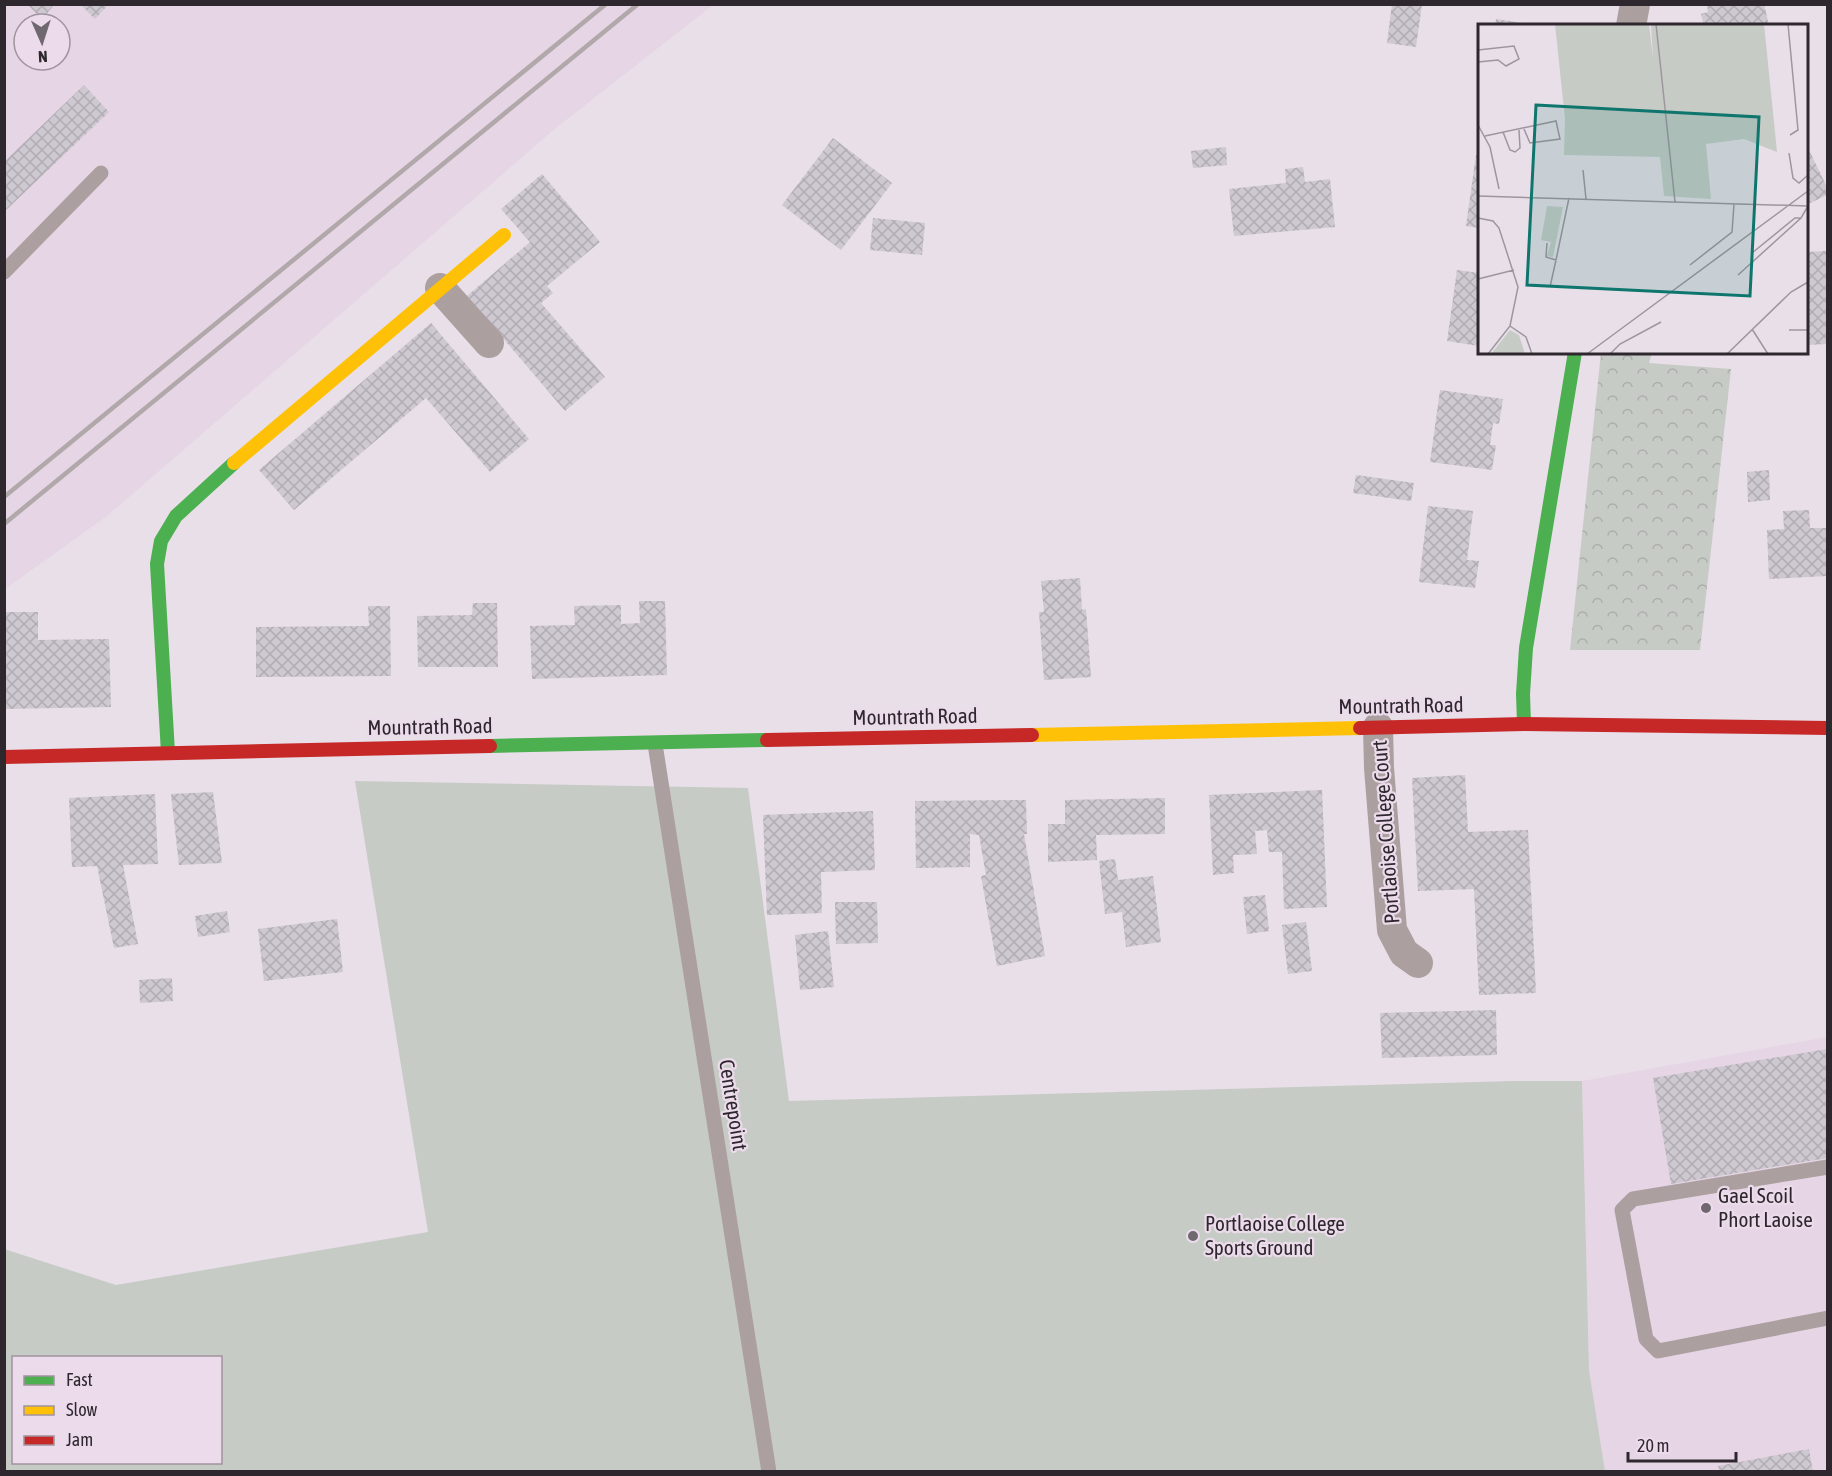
<svg xmlns="http://www.w3.org/2000/svg" width="1832" height="1476" font-family="'Asap Condensed',sans-serif">
<style>
.built{fill:#e6d5e5;fill-rule:evenodd}
.green{fill:#c7cbc5;fill-rule:evenodd}
.forest{fill:url(#forest-crowns)}
.building{fill:url(#building-cross-hatch)}
.lines{fill:none;stroke-linecap:round;stroke-linejoin:round}
.lane{stroke:#ac9f9f;stroke-width:15}
.street{stroke:#ac9f9f;stroke-width:30}
.fast{stroke:#4caf50;stroke-width:14}
.slow{stroke:#ffc107;stroke-width:14}
.jam{stroke:#c62828;stroke-width:14}
.rail{stroke:#b1a8aa;stroke-width:4.5}
.poi-dot{fill:#6f686f;stroke:#ecdbeb;stroke-width:2}
.labels{text-anchor:middle;stroke-width:4.5;stroke-linejoin:round;paint-order:stroke}
.street-label{font-size:21px;fill:#2e282e;stroke:#ecdbeb}
.poi-label{font-size:21px;fill:#2e282e;stroke:#ecdbeb;text-anchor:start}
.inset-road{fill:none;stroke:#9e969e;stroke-width:1.5}
.view{fill:#0f766e;fill-opacity:0.15;stroke:#0f766e;stroke-width:3}
.inset-edge{fill:none;stroke:#2e282e;stroke-width:3}
</style>
<defs>
<pattern id="forest-crowns" width="20" height="18" patternUnits="userSpaceOnUse" patternTransform="scale(1.5)"><rect width="20" height="18" fill="#c7cbc5"/><path d="M2 6a3 3 0 1 1 6 0M12 15a3 3 0 1 1 6 0" fill="none" stroke="#abaeaa"/></pattern>
<pattern id="building-cross-hatch" width="8" height="8" patternUnits="userSpaceOnUse" patternTransform="scale(1.5)"><rect width="8" height="8" fill="#cec8d0"/><path d="M0 0l8 8M0 8l8-8" fill="none" stroke="#b1acb3"/></pattern>
</defs>
<rect width="100%" height="100%" fill="#e8dfe8"/>
<g class="built">
<path d="M5,5H713L557,127L107,516L5,589ZM24,24H60V60H24Z"/>
<path d="M1827,1037V1471H1605L1589,1370L1582,1081Z"/>
</g>
<path class="green" d="M355,781L748,788L789,1101L1515,1081H1582L1589,1370L1605,1471H5L4,1249L116,1285L428,1232ZM14,1358H220V1462H14Z"/>
<path class="forest" d="M1601,353H1652L1649,363L1731,369L1700,650H1570Z"/>
<g class="building">
<path d="M27,4H55L42,19Z"/>
<path d="M80,4H109L95,19Z"/>
<path d="M1392,4H1422L1416,47L1387,43Z"/>
<path d="M1707,4H1764L1769,26H1704L1701,14L1708,12Z"/>
<path d="M1496,19L1530,24V26H1495Z"/>
<path d="M84,85L109,112L4,212V162Z"/>
<path d="M833,138L892,183L841,250L782,205Z"/>
<path d="M1806,144L1827,187V195L1806,205Z"/>
<path d="M1226,147L1227,165L1193,168L1191,151Z"/>
<path d="M1476,155H1479V228L1466,226Z"/>
<path d="M1303,167L1305,182L1330,179L1335,227L1234,236L1229,189L1286,183L1285,169Z"/>
<path d="M542,174L600,242L547,286L553,293L541,303L605,377L565,411L467,296L530,242L501,209Z"/>
<path d="M873,218L925,223L922,255L870,250Z"/>
<path d="M1827,251V344L1806,345V252Z"/>
<path d="M1457,270L1479,273V346L1447,341Z"/>
<path d="M431,323L529,439L490,472L426,398L294,510L259,470Z"/>
<path d="M1440,390L1503,399L1499,424L1493,423L1490,445H1496L1492,470L1430,462Z"/>
<path d="M1769,470L1770,500L1748,502L1747,472Z"/>
<path d="M1356,475L1414,483L1411,501L1353,493Z"/>
<path d="M1428,506L1473,511L1467,560L1479,561L1475,588L1419,582Z"/>
<path d="M1809,510L1810,528H1827V576L1769,579L1767,530L1784,529L1783,511Z"/>
<path d="M1080,578L1082,610L1086,609L1091,677L1044,680L1039,612H1044L1041,581Z"/>
<path d="M639,601H665L667,675L532,679L530,626L575,625L574,606L621,605V624L640,623Z"/>
<path d="M473,603H497L498,667H418L417,616L472,615Z"/>
<path d="M368,606H390L391,676L256,677V627L369,626Z"/>
<path d="M4,612H38V640L109,639L111,707L4,709Z"/>
<path d="M1465,775L1468,832L1528,830L1536,993L1479,995L1474,889L1418,891L1412,778Z"/>
<path d="M1322,790L1327,907L1284,909L1282,852H1269L1267,830L1255,831L1257,854L1233,855L1234,873L1213,875L1209,795Z"/>
<path d="M213,792L222,863L179,865L171,794Z"/>
<path d="M155,794L158,864L123,865L138,944L114,948L97,866L72,867L69,798Z"/>
<path d="M1165,798V834L1096,835L1097,860L1048,862V824H1065V800Z"/>
<path d="M1026,800L1027,834H1024L1045,956L997,966L981,876L986,875L979,835L970,834V867L916,868L915,801Z"/>
<path d="M873,811L875,870L821,872L822,913L767,915L763,815Z"/>
<path d="M1115,859L1118,880L1153,876L1161,942L1126,947L1122,912L1105,914L1099,861Z"/>
<path d="M1265,895L1269,931L1247,934L1243,897Z"/>
<path d="M835,902H877L878,943L836,944Z"/>
<path d="M227,911L230,932L198,937L195,916Z"/>
<path d="M337,919L343,972L264,981L258,929Z"/>
<path d="M1306,922L1312,971L1288,974L1282,925Z"/>
<path d="M828,931L834,987L800,990L795,935Z"/>
<path d="M172,978L173,1001L140,1003L139,980Z"/>
<path d="M1496,1010L1497,1055L1382,1058L1380,1013Z"/>
<path d="M1827,1049V1158L1671,1184L1653,1078Z"/>
<path d="M1809,1449L1813,1472H1719L1718,1466Z"/>
</g>
<g class="lines">
<g class="lane">
<path d="M4,272L101,173"/>
<path d="M655,744L769,1472"/>
<path d="M1828,1167L1633,1199L1622,1210L1646,1339L1658,1351L1828,1318"/>
</g>
<g class="street">
<path d="M1631,26L1635,4"/>
<path d="M440,288L489,343"/>
<path d="M1378,727L1379,768L1392,930L1404,953L1418,963"/>
</g>
<g class="fast">
<path d="M1524,724L1523,694L1526,648L1575,352"/>
<path d="M490,746L767,740"/>
<path d="M168,753L157,564L161,541L176,516L234,463"/>
</g>
<g class="slow">
<path d="M234,463L504,235"/>
<path d="M1032,735L1360,728"/>
</g>
<g class="jam">
<path d="M1360,728L1524,724L1828,728"/>
<path d="M767,740L1032,735"/>
<path d="M4,757L490,746"/>
</g>
<g class="rail">
<path d="M4,497L606,4"/>
<path d="M4,524L638,4"/>
</g>
</g>
<g class="poi-dot">
<circle cx="1706" cy="1208" r="6"/>
<circle cx="1193" cy="1236" r="6"/>
</g>
<g class="labels">
<g class="street-label">
<text transform="translate(1401 706) rotate(-1)" y="7">Mountrath Road</text>
<text transform="translate(915 717) rotate(-1)" y="7">Mountrath Road</text>
<text transform="translate(430 727) rotate(-1)" y="7">Mountrath Road</text>
<text transform="translate(1386 832) rotate(-94)" y="7">Portlaoise College Court</text>
<text transform="translate(733 1105) rotate(81)" y="7">Centrepoint</text>
</g>
<g class="poi-label">
<text x="1718" y="1203">Gael Scoil<tspan x="1718" dy="24">Phort Laoise</tspan></text>
<text x="1205" y="1231">Portlaoise College<tspan x="1205" dy="24">Sports Ground</tspan></text>
</g>
</g>
<g transform="translate(1478 24)">
<rect width="330" height="330" fill="#e8dfe8"/>
<path d="M77,0H171L175,34L173,0H286L299,128L266,115L228,120L233,175L186,172L182,133L86,131L87,95ZM32,306L41,311L47,330H13Z" fill="#c7cbc5"/>
<path d="M69,182L85,183L75,233L69,232L73,218L63,216Z" fill="#c7cbc5"/>
<path class="inset-road" d="M178,0L197,178M310,0L320,106L312,111M0,26L36,22L41,35L28,42L20,36L0,38M0,101L12,123L21,165M25,108L32,126L37,128L42,124L41,106M7,112L78,97L82,115L52,119L46,105M311,129L315,154L321,159L330,151M105,146L108,175M0,172L330,182M0,194L15,197L21,204L40,263L32,302L10,330M69,219L68,233L78,236L91,174M274,229L317,194H323M212,241L254,208L256,180M260,251L323,194L330,182M0,255L36,246M72,263L78,236M32,302L48,313L54,330M274,305L290,330M311,306H330M109,330L330,167M132,330L142,320L183,298M249,330L313,268L330,258"/>
<path class="view" d="M58,81L281,93L272,272L49,261Z"/>
<rect width="330" height="330" class="inset-edge"/>
</g>
<rect width="1832" height="1476" fill="none" stroke="#2e282e" stroke-width="12"/>
<rect x="12" y="1356" width="210" height="108" fill="#ecdbeb" stroke="#a0939f" stroke-width="1.5"/>
<rect x="24" y="1376" width="30" height="9" fill="#4caf50" stroke="#a0939f" stroke-width="1.5"/>
<text x="66" y="1386" font-size="18" fill="#2e282e">Fast</text>
<rect x="24" y="1406" width="30" height="9" fill="#ffc107" stroke="#a0939f" stroke-width="1.5"/>
<text x="66" y="1416" font-size="18" fill="#2e282e">Slow</text>
<rect x="24" y="1436" width="30" height="9" fill="#c62828" stroke="#a0939f" stroke-width="1.5"/>
<text x="66" y="1446" font-size="18" fill="#2e282e">Jam</text>
<g transform="translate(42 42) rotate(177)"><circle r="28" fill="#ecdbeb" stroke="#a0939f" stroke-width="1.5"/>
<path d="M0-4.5L10 22L0 15L-10 22Z" fill="#6f686f"/>
<text y="-9" font-size="16" font-weight="bold" text-anchor="middle" fill="#2e282e">N</text>
</g>
<path d="M1628 1452v9h108v-9" fill="none" stroke="#2e282e" stroke-width="3"/>
<text x="1637" y="1452" font-size="18" fill="#2e282e" stroke="#ecdbeb" stroke-width="4.5" paint-order="stroke">20 m</text>
</svg>
